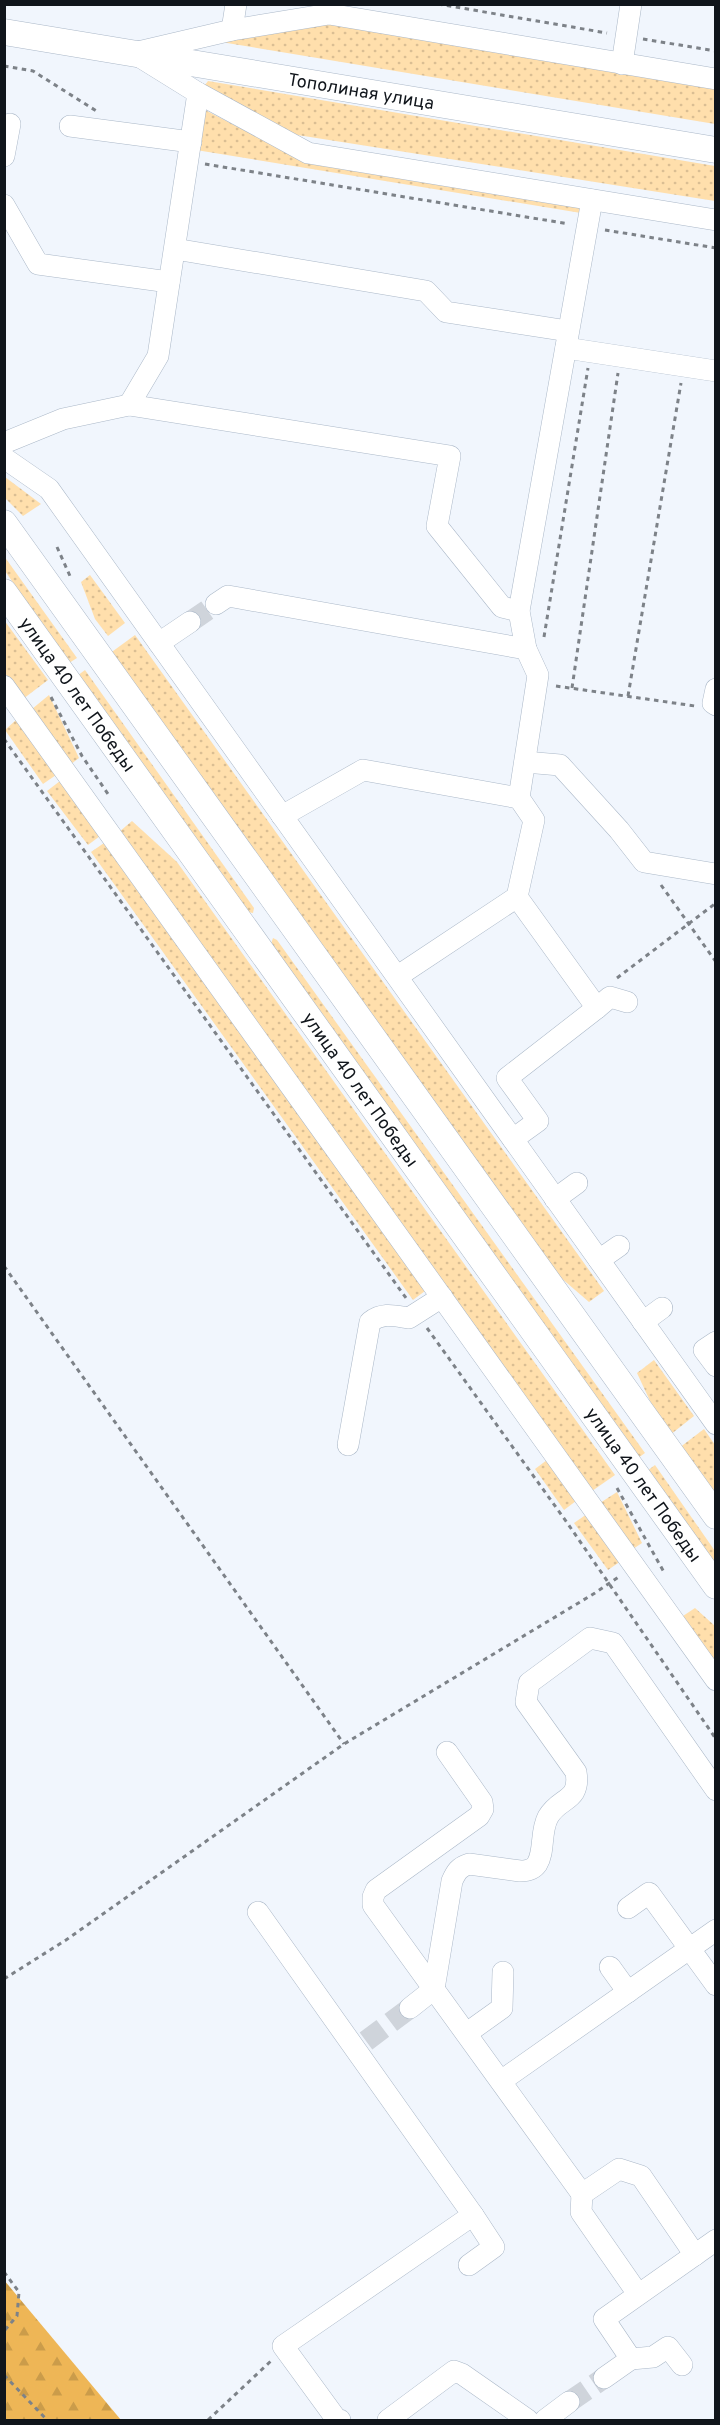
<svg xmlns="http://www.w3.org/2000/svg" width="720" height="2425" font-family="Overpass,sans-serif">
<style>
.grass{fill:url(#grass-dots)}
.forest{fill:url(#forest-firs)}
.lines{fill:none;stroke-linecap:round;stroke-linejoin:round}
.minor-tunnel{stroke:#cfd4db;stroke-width:21;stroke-dasharray:21 10;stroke-linecap:butt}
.minor-casing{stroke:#abb8c8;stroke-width:22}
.major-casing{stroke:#abb8c8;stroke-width:27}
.path{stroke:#7d8288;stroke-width:3;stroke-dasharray:4.5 4.5;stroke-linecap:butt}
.minor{stroke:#fff;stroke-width:21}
.major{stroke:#fff;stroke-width:26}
.labels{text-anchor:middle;stroke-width:6;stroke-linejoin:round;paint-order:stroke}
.street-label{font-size:18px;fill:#10151b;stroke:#f1f6fd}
</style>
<defs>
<pattern id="grass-dots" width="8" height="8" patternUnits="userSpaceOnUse" patternTransform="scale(1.5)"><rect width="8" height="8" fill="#ffdfac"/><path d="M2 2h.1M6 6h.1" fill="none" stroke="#dabe93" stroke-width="1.8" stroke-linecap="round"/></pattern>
<pattern id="forest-firs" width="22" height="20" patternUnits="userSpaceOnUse" patternTransform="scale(1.5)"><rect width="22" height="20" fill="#eeb656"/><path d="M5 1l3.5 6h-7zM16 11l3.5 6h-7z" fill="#cb9c4a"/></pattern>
</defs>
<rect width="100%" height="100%" fill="#f1f6fd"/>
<g class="grass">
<path d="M324,21L715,86V124L221,42Z"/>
<path d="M208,81L715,166V201L291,134L205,85Z"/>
<path d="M203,109L287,152L583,199L587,214L196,150Z"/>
<path d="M5,477L41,504L23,516L5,498Z"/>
<path d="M4,556L77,658L69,663L5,571Z"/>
<path d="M90,575L125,623L108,636L95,619L81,582Z"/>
<path d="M4,620L48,680L23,699L5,673Z"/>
<path d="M135,635L604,1291L589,1302L553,1271L109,654Z"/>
<path d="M85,670L254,908L253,913L248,912L77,676Z"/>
<path d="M49,695L79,758L71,764L32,709Z"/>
<path d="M16,720L56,775L43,784L5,730Z"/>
<path d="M60,781L100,836L88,845L47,791Z"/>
<path d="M132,821L177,862L615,1475L592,1491L119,832Z"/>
<path d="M104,843L425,1291L413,1300L91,852Z"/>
<path d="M273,938L277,940L645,1453L638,1458L271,944Z"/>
<path d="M654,1360L694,1416L670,1435L657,1416L637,1373Z"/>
<path d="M704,1429L715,1445V1499L679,1448Z"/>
<path d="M547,1460L576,1501L564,1510L535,1469Z"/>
<path d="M655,1465L715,1551V1566L647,1471Z"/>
<path d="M617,1492L642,1543L633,1549L600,1503Z"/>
<path d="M587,1514L621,1561L608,1570L574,1523Z"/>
<path d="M695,1608L715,1626V1662L683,1616Z"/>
</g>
<path class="forest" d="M4,2280L121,2420H5Z"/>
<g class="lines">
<g class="minor-tunnel">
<path d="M190,622L216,604"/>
<path d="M366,2041L410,2008"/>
<path d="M569,2402L604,2378"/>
</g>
<g class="minor-casing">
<g id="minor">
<path d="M232,30L236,4"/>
<path d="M138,52L232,30L329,14L716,79"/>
<path d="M140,57L198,93L308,153L716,220"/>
<path d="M622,64L631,4"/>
<path d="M70,126L191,142"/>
<path d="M4,156L10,124"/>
<path d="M4,205L38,264L169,282"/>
<path d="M175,249L426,291L446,312L568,331"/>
<path d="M566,348L716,371"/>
<path d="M129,405L158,356L198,93"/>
<path d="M4,443L63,419L129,405L450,456L437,526L502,607L519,611"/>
<path d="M4,458L49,489L716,1424"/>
<path d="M216,604L228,596L526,649"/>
<path d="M159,643L190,622"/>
<path d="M4,686L716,1680"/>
<path d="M716,689L713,703L716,705"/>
<path d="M525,762L560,765L619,830L644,862L716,874"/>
<path d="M282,816L363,770L519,798"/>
<path d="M517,897L597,1008L610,997L627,1002"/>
<path d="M398,976L517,897L534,820L519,798L538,675L526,649L519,611L592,200"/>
<path d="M513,1139L538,1121L507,1078L597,1008"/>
<path d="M555,1199L577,1183"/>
<path d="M599,1260L619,1246"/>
<path d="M643,1322L662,1308"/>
<path d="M716,1342L704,1350L716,1366"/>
<path d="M348,1445L370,1322C383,1312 395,1316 409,1318L442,1297"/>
<path d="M447,1752L482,1802L483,1809L479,1816L376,1890L373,1897V1905L582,2194L619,2169L641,2176L695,2255"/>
<path d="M628,1908L649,1893L716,1985"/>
<path d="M258,1912L473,2215L283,2346L337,2420H340"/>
<path d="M610,1967L628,1992"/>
<path d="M410,2008L434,1989L452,1881C456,1872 459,1867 469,1864L520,1871C527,1871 533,1870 537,1864C545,1851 540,1832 548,1817C559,1797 581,1802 576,1772L526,1702L529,1683L590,1638L613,1643L716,1790"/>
<path d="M467,2033L502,2008L503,1972"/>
<path d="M501,2081L716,1930"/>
<path d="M582,2194L581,2212L638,2294"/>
<path d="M469,2265L494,2247L473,2215"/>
<path d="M682,2365L668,2347L653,2357L631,2359L604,2319L716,2240"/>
<path d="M604,2378L631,2359"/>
<path d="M388,2420L454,2371L462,2374L528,2420"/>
<path d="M545,2420L569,2402"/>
</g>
</g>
<g class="major-casing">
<g id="major">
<path id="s1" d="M4,32L716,150"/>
<path d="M4,523L716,1516"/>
<path id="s2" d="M4,592L716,1586"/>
</g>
</g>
<g class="path">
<path d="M438,4L607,33"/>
<path d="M643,39L716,51"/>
<path d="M4,66L33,71L98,112"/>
<path d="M205,164L569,224"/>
<path d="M605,230L716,248"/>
<path d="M57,547L70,576"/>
<path d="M544,637L588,368"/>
<path d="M556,686L695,706"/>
<path d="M572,688L618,373"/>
<path d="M628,696L681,383"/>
<path d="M51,697L82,756L108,794"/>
<path d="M4,739L406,1298"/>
<path d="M661,885L716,962"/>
<path d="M617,978L716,903"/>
<path d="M4,1266L344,1744"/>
<path d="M427,1328L568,1524L716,1739"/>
<path d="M617,1488L665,1574"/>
<path d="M4,1979L66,1940L344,1744L595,1593L620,1576"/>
<path d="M4,2272L19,2292L17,2316L4,2331"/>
<path d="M4,2375L47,2420"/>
<path d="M208,2420L272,2360"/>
</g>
<use href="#minor" class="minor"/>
<use href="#major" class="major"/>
</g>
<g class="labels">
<g class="street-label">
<text dy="6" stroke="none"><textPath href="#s1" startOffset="362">Тополиная улица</textPath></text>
<text dy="6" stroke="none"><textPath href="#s2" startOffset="126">улица 40 лет Победы</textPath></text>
<text dy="6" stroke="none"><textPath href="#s2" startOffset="612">улица 40 лет Победы</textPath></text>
<text dy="6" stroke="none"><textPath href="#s2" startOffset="1098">улица 40 лет Победы</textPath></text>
</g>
</g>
<rect width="720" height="2425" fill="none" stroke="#10151b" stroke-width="12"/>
</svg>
